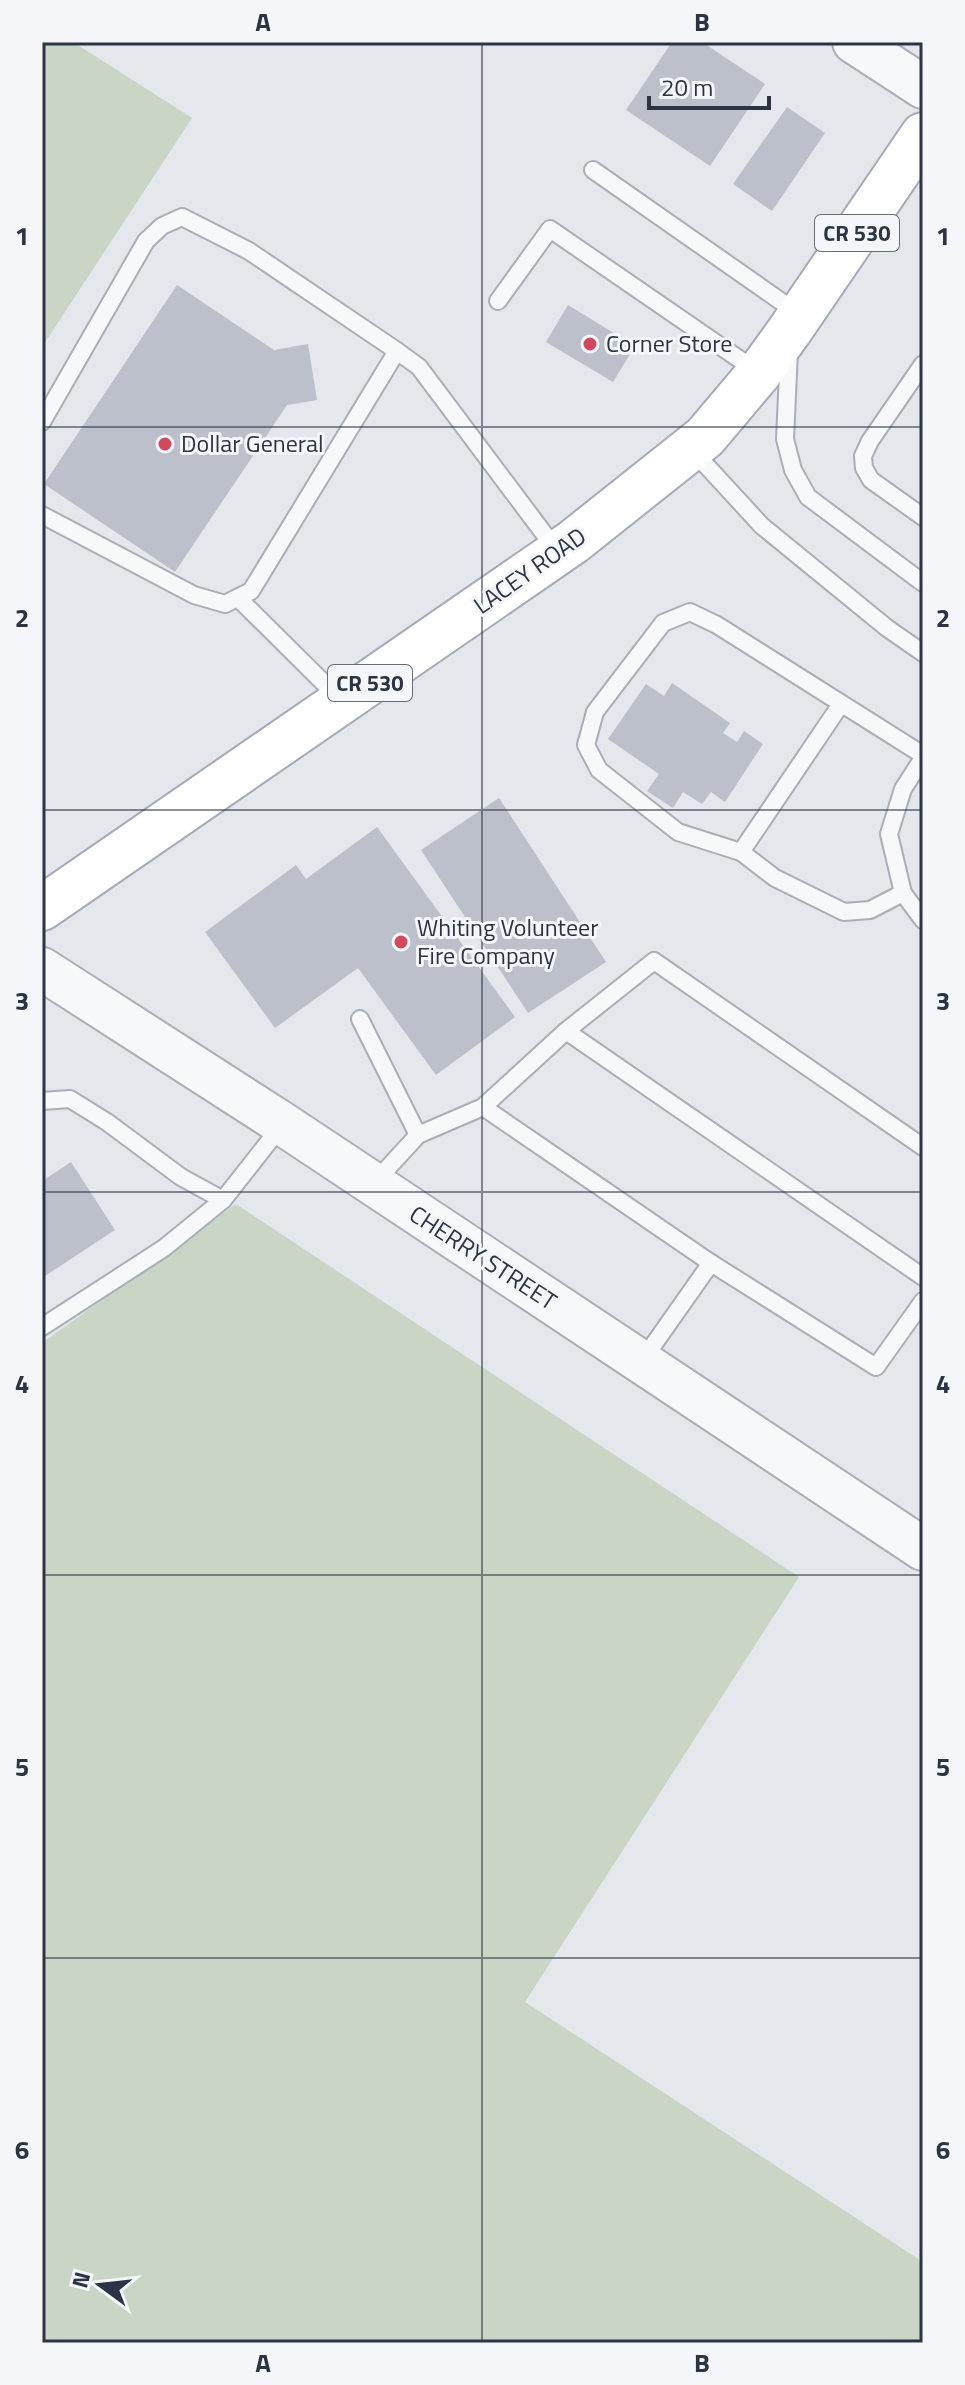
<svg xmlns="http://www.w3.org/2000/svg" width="965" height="2385" font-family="'Titillium Web',sans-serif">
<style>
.green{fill:#c9d6c5}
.building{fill:#bbc0ca}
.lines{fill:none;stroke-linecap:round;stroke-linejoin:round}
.service-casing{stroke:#a9aeb7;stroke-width:20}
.tertiary-casing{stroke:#a9aeb7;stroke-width:46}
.primary-casing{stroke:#a3abb8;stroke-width:48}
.service{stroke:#f7f8fa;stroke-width:16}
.tertiary{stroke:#f7f8fa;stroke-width:42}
.primary{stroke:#fff;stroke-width:44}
.grid{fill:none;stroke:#2b3445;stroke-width:2;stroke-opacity:0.55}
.poi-dot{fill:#d1495b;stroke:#f4f6f9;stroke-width:3}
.labels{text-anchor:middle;stroke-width:6;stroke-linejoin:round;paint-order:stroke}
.shield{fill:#f4f6f9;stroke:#676e7b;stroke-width:2}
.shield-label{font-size:22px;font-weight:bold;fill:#2b3445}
.poi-label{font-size:24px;fill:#2b3445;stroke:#f4f6f9;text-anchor:start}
.street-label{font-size:24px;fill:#2b3445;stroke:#f4f6f9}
.neatline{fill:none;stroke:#2b3445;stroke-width:3}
.grid-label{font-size:26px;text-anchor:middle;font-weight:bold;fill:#2b3445}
</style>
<rect width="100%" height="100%" fill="#e4e7ec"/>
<g class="green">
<path d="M42,42H73L192,118L42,347Z"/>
<path d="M236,1204L799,1577L525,2002L923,2262V2343H42V1343Z"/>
</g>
<g class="building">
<path d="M672,42H702L765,84L710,166L626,110Z"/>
<path d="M787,107L825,133L772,211L733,184Z"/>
<path d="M177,285L274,350L308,344L317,400L287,405L175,572L44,484Z"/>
<path d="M568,305L635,346L613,382L546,342Z"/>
<path d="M672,683L730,723L723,733L737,742L744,731L763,744L725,802L711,792L702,804L683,792L673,808L647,791L659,774L608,739L646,684L664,696Z"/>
<path d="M499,798L606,962L528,1013L421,850Z"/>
<path d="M377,827L515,1017L436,1075L358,968L275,1028L205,932L296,865L306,879Z"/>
<path d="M71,1162L115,1230L42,1278V1181Z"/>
</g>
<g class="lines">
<g class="service-casing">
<g id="service">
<path d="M593,170L799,314"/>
<path d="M498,301L550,229L758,372"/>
<path d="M397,351L419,367L557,551"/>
<path d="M789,351L785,439L793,470L808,497L923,583"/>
<path d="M923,364L870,441L863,456L864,468L871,480L923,517"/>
<path d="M42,422L146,241L162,226L182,217L249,251L397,351L251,591L225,604L194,595L42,515"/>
<path d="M692,450L762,526L887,628L923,653"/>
<path d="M238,598L342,701"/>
<path d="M923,758L903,789L889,834L903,893L923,920"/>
<path d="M741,852L841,704"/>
<path d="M903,893L870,910L844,912L775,878L741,852L678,832L599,770L586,745L595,712L663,623L690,612L717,625L923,755"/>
<path d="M360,1019L418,1135"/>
<path d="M566,1031L923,1277"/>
<path d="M42,1101L70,1099L107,1122L181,1177L223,1200"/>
<path d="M483,1107L711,1263L876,1367L923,1301"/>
<path d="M373,1184L418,1135L483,1107L566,1031L654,961L923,1147"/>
<path d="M42,1327L164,1248L223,1200L282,1125"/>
<path d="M642,1361L711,1263"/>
</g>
</g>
<g class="tertiary-casing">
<g id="tertiary">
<path d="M854,42L923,87"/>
<path d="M42,969L283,1124L923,1549"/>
</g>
</g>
<g class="primary-casing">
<path id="primary" d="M42,908L573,542L705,437L759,373L790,330L923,135"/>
</g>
<use href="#service" class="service"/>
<use href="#tertiary" class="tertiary"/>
<use href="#primary" class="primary"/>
</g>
<path class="grid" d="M482,42V2343M42,427H923M42,810H923M42,1192H923M42,1575H923M42,1958H923"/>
<g class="poi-dot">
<circle cx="590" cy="344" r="8"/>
<circle cx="165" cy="444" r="8"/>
<circle cx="401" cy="942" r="8"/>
</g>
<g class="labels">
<g class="shield">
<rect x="815" y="215" width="84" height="36" rx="6"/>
<rect x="328" y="665" width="84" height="36" rx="6"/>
</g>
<g class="shield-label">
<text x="857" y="241">CR 530</text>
<text x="370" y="691">CR 530</text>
</g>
<g class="poi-label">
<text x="606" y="352">Corner Store</text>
<text x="181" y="452">Dollar General</text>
<text x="417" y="936">Whiting Volunteer<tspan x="417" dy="28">Fire Company</tspan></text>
</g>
<g class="street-label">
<text transform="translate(530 571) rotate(-35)" y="8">LACEY ROAD</text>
<text transform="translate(483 1258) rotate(33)" y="8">CHERRY STREET</text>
</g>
</g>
<rect width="965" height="2385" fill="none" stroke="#f4f6f9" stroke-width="88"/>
<g transform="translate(100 2285) rotate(285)" stroke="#f4f6f9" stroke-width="6" paint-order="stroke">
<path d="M0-6L14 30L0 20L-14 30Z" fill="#2b3445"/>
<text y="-12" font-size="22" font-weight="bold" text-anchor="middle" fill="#2b3445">N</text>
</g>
<path d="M649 96v12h120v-12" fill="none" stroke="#2b3445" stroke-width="4"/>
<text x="661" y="96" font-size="24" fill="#2b3445" stroke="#f4f6f9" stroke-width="6" paint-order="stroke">20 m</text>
<rect x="44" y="44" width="877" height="2297" class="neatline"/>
<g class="grid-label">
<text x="263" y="31">A</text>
<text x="702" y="31">B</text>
<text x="22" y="245">1</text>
<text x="943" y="245">1</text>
<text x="22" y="627">2</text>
<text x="943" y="627">2</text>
<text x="22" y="1010">3</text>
<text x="943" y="1010">3</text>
<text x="22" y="1393">4</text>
<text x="943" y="1393">4</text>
<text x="22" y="1776">5</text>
<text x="943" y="1776">5</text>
<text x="22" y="2159">6</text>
<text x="943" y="2159">6</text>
<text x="263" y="2372">A</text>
<text x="702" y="2372">B</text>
</g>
</svg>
